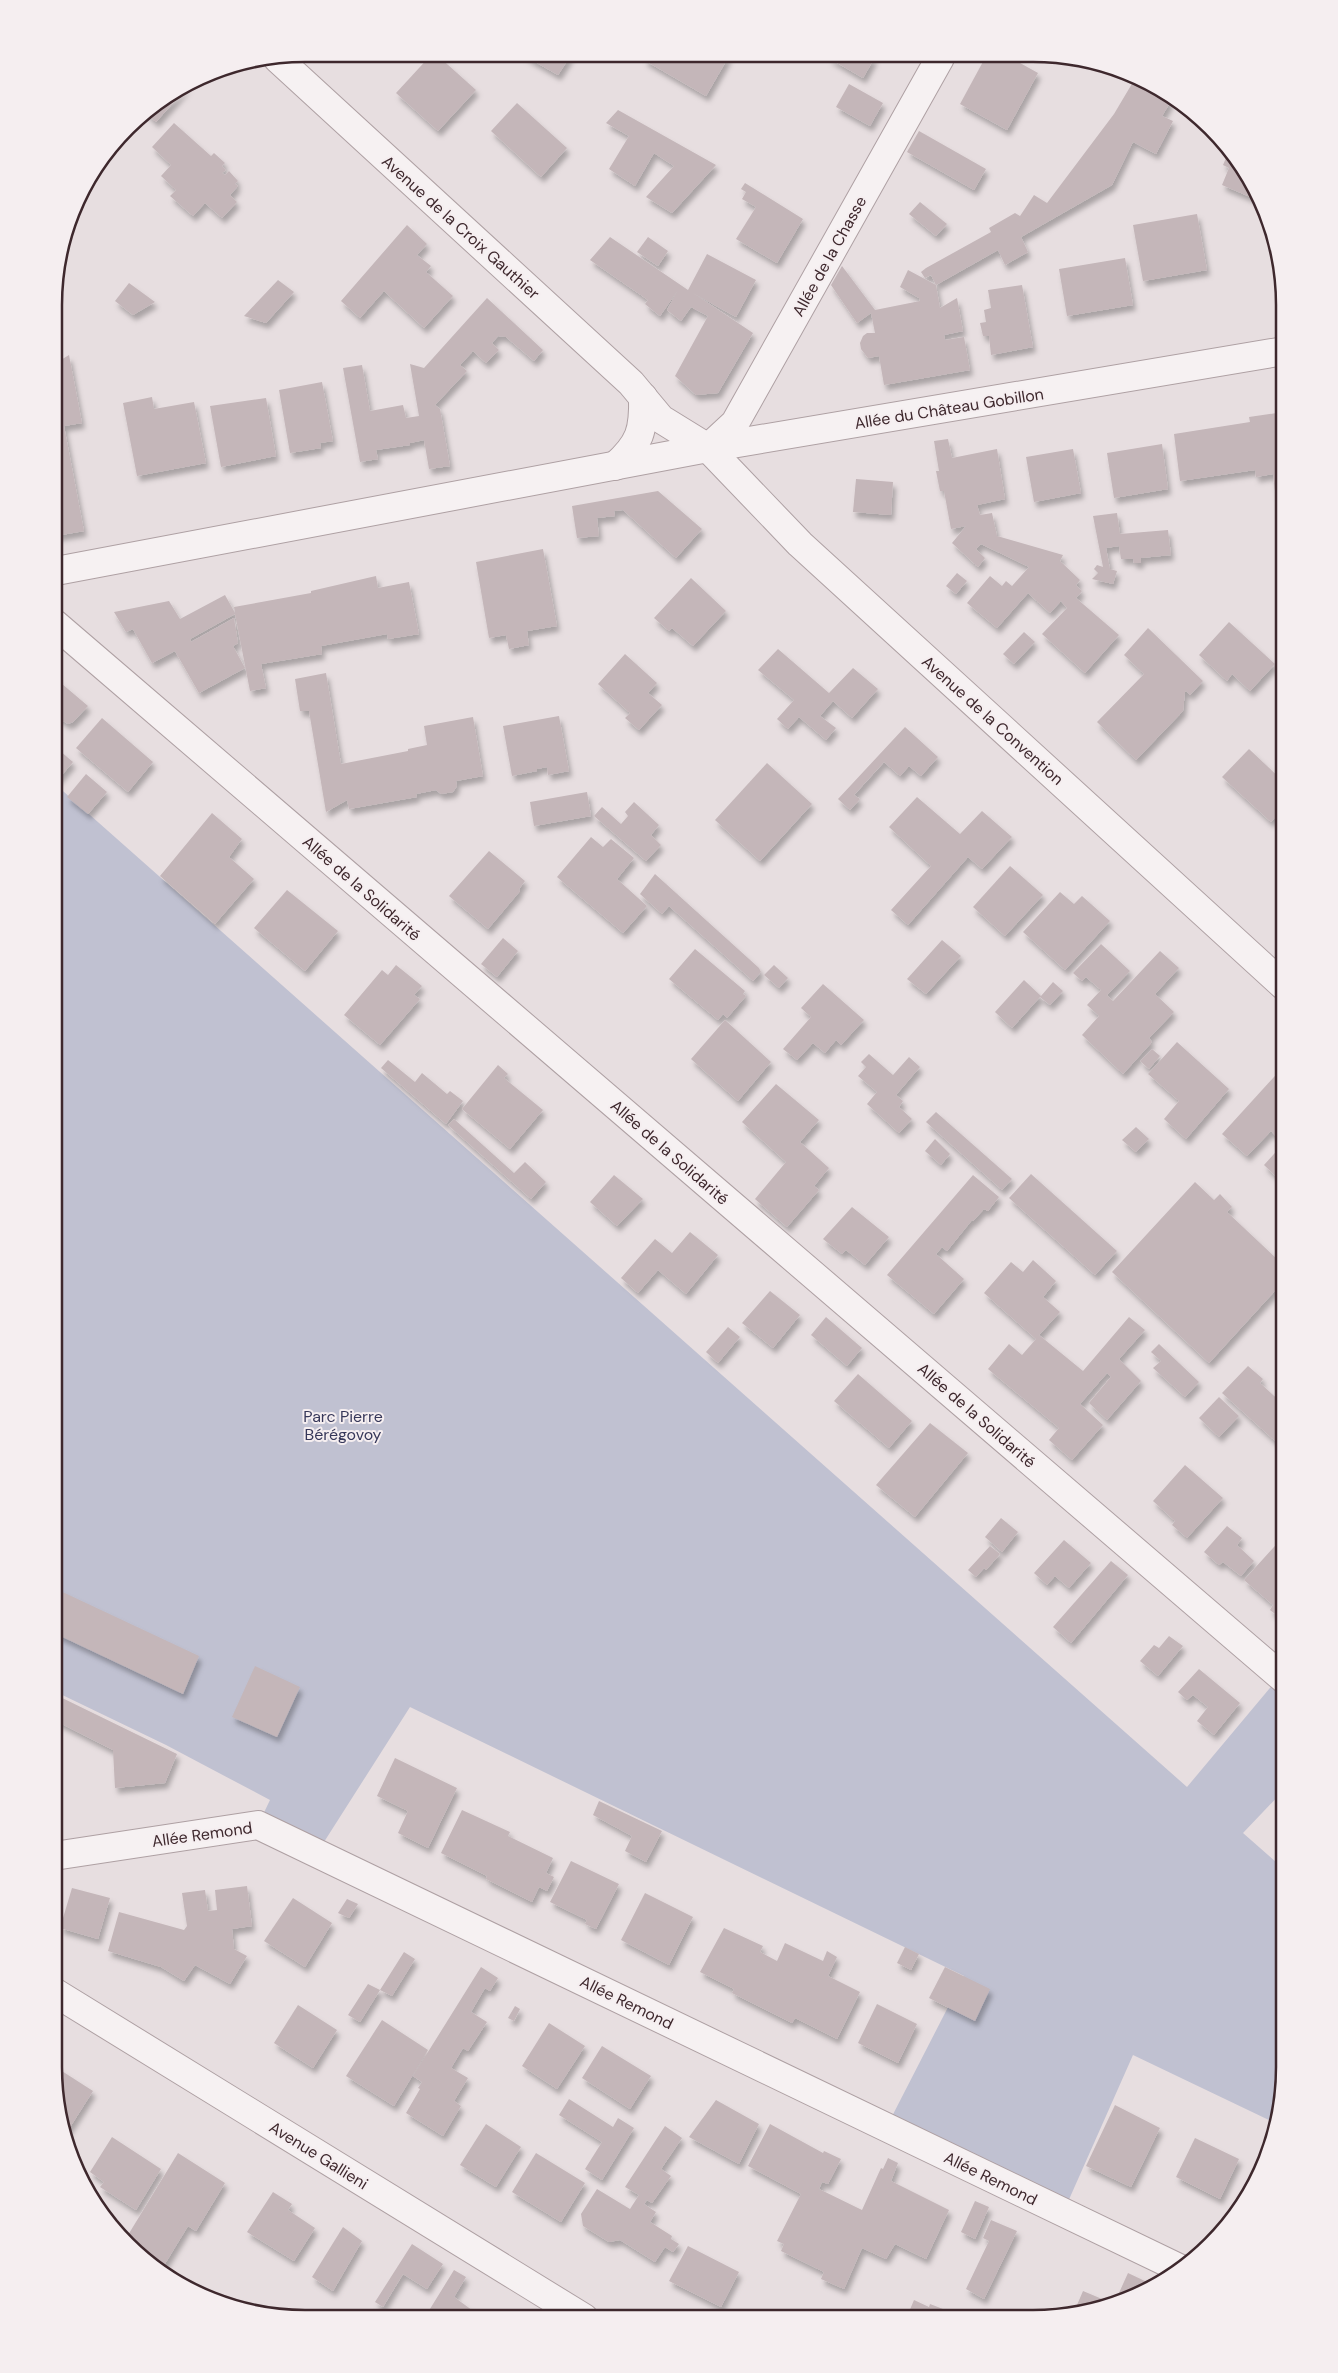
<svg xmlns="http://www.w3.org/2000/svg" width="1338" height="2373" font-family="'DM Sans',sans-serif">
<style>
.green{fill:#c0c1d1}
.building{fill:#c4b6b9;filter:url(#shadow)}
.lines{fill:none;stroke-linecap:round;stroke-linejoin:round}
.street-casing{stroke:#aea0a3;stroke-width:30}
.street{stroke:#f6f1f2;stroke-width:28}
.labels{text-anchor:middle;stroke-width:4;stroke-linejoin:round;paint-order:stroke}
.street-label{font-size:16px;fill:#3e282d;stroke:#f5eef0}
.park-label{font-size:16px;fill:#363759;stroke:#f5eef0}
.rim{fill:none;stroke:#3e282d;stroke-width:2.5}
</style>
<defs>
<filter id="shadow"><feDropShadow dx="3" dy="5.5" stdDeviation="2.5" flood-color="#0004"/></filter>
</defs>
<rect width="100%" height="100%" fill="#e7dee0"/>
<path class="green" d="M55,784L1187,1787L1280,1676L1284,1679V1790L1243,1833L1284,1869V2085L1275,2123L1133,2055L1063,2213L886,2128L964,1976L410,1707L317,1853L258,1825L270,1800L166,1745L54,1691Z"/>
<g class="building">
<path d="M431,55H437L476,90L438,131L396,93Z"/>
<path d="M523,55H571L558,75Z"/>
<path d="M646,56H729L706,96L644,60Z"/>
<path d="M827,57H875L863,78Z"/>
<path d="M985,58H1011L1038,73L1007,130L960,104Z"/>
<path d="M1136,77L1160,90L1158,94L1171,101L1162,116L1173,121L1156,154L1133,142L1112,185L1021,237L1028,252L1005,265L998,250L936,285L931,275L925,278L921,272L926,268L991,232L989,228L1015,213L1020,216L1034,195L1047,203L1114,114Z"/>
<path d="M849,84L883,103L870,126L836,107Z"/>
<path d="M188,86L156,122L145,112L177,93Z"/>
<path d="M517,103L567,148L541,177L491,131Z"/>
<path d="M618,110L716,165L672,213L646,197L674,166L654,153L635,186L609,169L629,136L606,123Z"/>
<path d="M174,123L211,156L214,153L225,163L222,166L226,170L222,173L225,175L229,171L238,181L235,184L238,186L230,195L237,202L222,218L205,203L193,216L170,196L176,190L161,176L171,165L152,147Z"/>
<path d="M919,131L986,169L974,190L907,152Z"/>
<path d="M1229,151L1242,165L1256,195L1255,199L1222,185L1229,168L1223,165Z"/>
<path d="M745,183L803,219L777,263L736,239L756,207L742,199L746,192L741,189Z"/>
<path d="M920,202L947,224L936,236L909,214Z"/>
<path d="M1197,214L1207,270L1143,281L1133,225Z"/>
<path d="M407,225L427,244L417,255L431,266L426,272L453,296L424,328L384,291L360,318L341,301Z"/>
<path d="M610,237L688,290L707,254L756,280L736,317L693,293L753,333L718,393L696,395L675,376L708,316L691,307L681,321L667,310L678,290L660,316L645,304L648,300L590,260Z"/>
<path d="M648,237L668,251L658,266L637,252Z"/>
<path d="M1125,258L1133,305L1067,316L1059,269Z"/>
<path d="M842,266L875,310L920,301L919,298L900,287L908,270L936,285L940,308L957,298L963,331L944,335L945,340L964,337L970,370L884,385L879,356L868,358L861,349L860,343L863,336L867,333H875L871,313L857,323L831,285Z"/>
<path d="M278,280L294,292L266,323L244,316Z"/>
<path d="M129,283L155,302L133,315L115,301Z"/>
<path d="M1022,285L1033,347L991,355L989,336H983L980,323L986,322L984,310L991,308L988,290Z"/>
<path d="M487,298L543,350L534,361L506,337L498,336L492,343L499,350L486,363L473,351L460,365L467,371L435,405L440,409L450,466L429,469L424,440L410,443V445L376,450L378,459L360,462L343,368L362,365L370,411L403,405L406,418L419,416L410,364L424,368Z"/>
<path d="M69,355L82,423L64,426L84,531L56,536V363Z"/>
<path d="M322,382L333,441L320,443L321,448L290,453L279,390Z"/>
<path d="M152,397L154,409L194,402L206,463L137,476L123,403Z"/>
<path d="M266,398L276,456L221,467L210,406Z"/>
<path d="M1284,412V519H1278L1273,474L1256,477L1255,470L1180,481L1174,434L1250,422L1249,417Z"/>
<path d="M948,439L952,458L997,449L1005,499L977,505L980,515L992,513L997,536L1063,555L1060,561L1080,580L1076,585L1082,591L1076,598L1119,635L1085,673L1042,634L1067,608L1061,601L1050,613L1028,593L997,628L967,603L990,576L1002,586L1006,581L1012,586L1029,567L981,544L976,549L985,558L978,567L952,543L966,526L951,529L944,491H940L936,471H939L934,441Z"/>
<path d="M1162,444L1168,489L1114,498L1107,453Z"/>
<path d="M1073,449L1081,493L1034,502L1026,457Z"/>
<path d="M856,479L893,482L891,515L853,512Z"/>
<path d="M658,491L702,529L676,558L623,510L614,511L615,516L597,518L599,536L577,538L572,506Z"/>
<path d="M1117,513L1120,534L1168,530L1171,555L1141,558V563H1134L1133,559H1121L1119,546L1106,548L1110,569L1117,571L1113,584L1092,579L1098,573L1094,569L1097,565L1103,567L1093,516Z"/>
<path d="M543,549L557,626L527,631L529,645L509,649L506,635L489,638L476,562Z"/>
<path d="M957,573L967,581L956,594L946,586Z"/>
<path d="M376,576L378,588L409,582L419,634L388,639L387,634L321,646L322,654L261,664L266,688L250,691L235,614L190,639L191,642L234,618L238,643L233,646L245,668L199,693L175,651L152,663L133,629L126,632L114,612L169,601L180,619L225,595L235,613L234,607L311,593V591Z"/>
<path d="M691,578L726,611L693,646L672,628L669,631L654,618Z"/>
<path d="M1229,622L1275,664L1250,691L1232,674L1227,681L1199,655Z"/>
<path d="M1148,628L1203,681L1190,695L1186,691L1185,692L1183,711L1136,760L1097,722L1144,674L1124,655Z"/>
<path d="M1024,632L1035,642L1014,664L1003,654Z"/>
<path d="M778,649L829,693L853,668L878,689L852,718L833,701L820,716L836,728L826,740L799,717L788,729L777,719L794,700L758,670Z"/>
<path d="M625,654L657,683L648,693L662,705L639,730L625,718L630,713L598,684Z"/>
<path d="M326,673L341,764L408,751V749L427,745L424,726L473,717L483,776L456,781L457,786L453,792L441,794L436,790L416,794L417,797L349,809L347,800L326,812L309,711H300L295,679Z"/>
<path d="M55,678L88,706L73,722L68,724L57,717L55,720Z"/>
<path d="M559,716L569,771L548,775L547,767L537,769V771L512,776L503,726Z"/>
<path d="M102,718L153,762L128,792L76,748Z"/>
<path d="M905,727L938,757L921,776L909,766L900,776L884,762L854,795L860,799L850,810L838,799Z"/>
<path d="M1249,749L1284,782V807L1271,822L1222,777Z"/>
<path d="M60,751L73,762L55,783V756Z"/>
<path d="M767,763L812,804L760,861L715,820Z"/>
<path d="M86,774L107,792L88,814L67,797Z"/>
<path d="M587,792L591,816L534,826L530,802Z"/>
<path d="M917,797L960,834L982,811L1012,837L982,869L968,857L908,925L891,910L931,866L889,827Z"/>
<path d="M634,802L659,825L651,835L661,845L646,861L594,816L602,807L621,824L628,816L625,812Z"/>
<path d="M212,813L242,839L229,857L254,879L215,924L160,876Z"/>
<path d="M591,837L603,847L611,839L634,858L617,879L647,906L623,933L557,877Z"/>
<path d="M489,851L525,881L519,889L520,891L488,929L449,896Z"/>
<path d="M1010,866L1043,895L1005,936L973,907Z"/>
<path d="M655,874L759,968L761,972L753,981L669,906L662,914L640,894Z"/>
<path d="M287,890L338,931L305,971L254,928Z"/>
<path d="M1060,892L1074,904L1082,896L1110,921L1065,970L1023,932Z"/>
<path d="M503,938L518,951L497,977L481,964Z"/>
<path d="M942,940L961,956L926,994L907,979Z"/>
<path d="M1101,944L1130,971L1107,995L1113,1001L1160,951L1179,968L1155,994L1174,1012L1149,1038L1152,1042L1123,1074L1082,1035L1099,1016L1087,1005L1101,990L1086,977L1082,981L1073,973Z"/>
<path d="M695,949L745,991L743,994L746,996L727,1018L723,1014L718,1020L669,979Z"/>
<path d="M396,965L422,986L414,995L420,999L380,1045L344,1015L382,970L388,975Z"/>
<path d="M774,965L788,978L779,988L764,975Z"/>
<path d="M1024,980L1041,996L1053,982L1063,991L1050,1005L1040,997L1012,1028L995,1012Z"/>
<path d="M823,984L864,1020L841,1045L836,1040L825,1053L813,1043L797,1060L783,1049L811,1017L801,1008Z"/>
<path d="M725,1020L771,1062L738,1101L691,1059Z"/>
<path d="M1177,1042L1229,1089L1186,1139L1164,1119L1179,1101L1148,1074Z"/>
<path d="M1152,1049L1160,1056L1149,1069L1140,1061Z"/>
<path d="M869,1054L893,1075L909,1057L920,1067L896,1095L903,1101L899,1107L912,1119L899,1133L867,1104L877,1092L858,1076L866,1067L861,1062Z"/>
<path d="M388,1060L415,1082L422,1073L447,1094L450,1091L463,1101L446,1124L381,1068Z"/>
<path d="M498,1065L508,1074L504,1078L543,1110L510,1149L462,1109Z"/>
<path d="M1284,1066V1184L1264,1165L1283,1144L1271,1131L1247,1156L1222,1134Z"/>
<path d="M776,1084L819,1120L800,1142L829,1168L814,1186L819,1190L787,1227L755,1199L786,1162L742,1122Z"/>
<path d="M936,1112L1012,1179L1002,1190L926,1122Z"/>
<path d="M454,1119L514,1173L525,1162L546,1182L531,1199L448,1125Z"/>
<path d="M1136,1127L1149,1139L1136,1152L1122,1140Z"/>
<path d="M935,1139L950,1154L941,1165L925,1151Z"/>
<path d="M1031,1174L1117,1251L1095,1275L1009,1198Z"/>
<path d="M614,1175L643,1199L617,1226L590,1202Z"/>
<path d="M973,1175L999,1197L988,1211L984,1209L973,1221L972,1220L947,1251L942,1247L936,1254L964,1279L934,1314L887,1275Z"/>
<path d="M1195,1182L1214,1200L1220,1194L1232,1207L1227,1212L1277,1259L1284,1251V1281L1209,1363L1112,1272Z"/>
<path d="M852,1207L889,1237L865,1265L846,1250L842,1254L823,1239Z"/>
<path d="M690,1232L718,1255L686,1294L658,1270L638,1293L621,1278L655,1239L672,1253Z"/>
<path d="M1033,1260L1056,1281L1043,1297L1060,1312L1039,1335L1083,1371L1129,1317L1145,1330L1119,1359L1141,1381L1107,1420L1089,1403L1111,1377L1107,1373L1080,1404L1103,1425L1072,1460L1049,1440L1059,1428L988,1369L1009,1344L1022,1355L1036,1339L984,1293L1011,1262L1023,1272Z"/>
<path d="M770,1291L800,1315L773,1348L742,1323Z"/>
<path d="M826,1317L862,1348L847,1366L811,1335Z"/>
<path d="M728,1327L740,1337L718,1363L706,1352Z"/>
<path d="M1159,1344L1199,1382L1185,1397L1153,1368L1161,1361L1151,1352Z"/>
<path d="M1248,1366L1263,1379L1260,1383L1284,1405V1449L1222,1393Z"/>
<path d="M858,1374L912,1421L889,1448L834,1401Z"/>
<path d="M1219,1397L1239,1416L1219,1437L1199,1418Z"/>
<path d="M930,1423L968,1453L915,1517L876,1485Z"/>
<path d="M1185,1465L1223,1498L1187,1538L1172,1525L1175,1521L1153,1501Z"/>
<path d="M1001,1518L1018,1532L1002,1552L985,1537Z"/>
<path d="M1227,1526L1242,1538L1237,1545L1254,1561L1241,1576L1223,1562L1219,1565L1204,1552Z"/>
<path d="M1284,1536V1621L1270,1610L1273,1605L1244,1580Z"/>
<path d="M1064,1540L1091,1563L1069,1588L1055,1576L1047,1585L1034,1573Z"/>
<path d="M990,1546L1000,1554L986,1570L984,1568L976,1577L968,1570Z"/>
<path d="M1111,1561L1128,1575L1071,1643L1053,1627Z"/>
<path d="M54,1588L199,1656L183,1694L54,1633Z"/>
<path d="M1169,1636L1183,1646L1158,1676L1140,1661L1154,1645L1159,1648Z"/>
<path d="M255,1666L300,1687L277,1737L232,1717Z"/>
<path d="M1199,1669L1240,1703L1214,1735L1197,1721L1208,1707L1193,1695L1187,1700L1178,1692Z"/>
<path d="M54,1694L177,1754L165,1783L115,1788L113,1750L54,1720Z"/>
<path d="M395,1758L457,1788L428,1848L398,1833L408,1811L377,1796Z"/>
<path d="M599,1801L662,1831L646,1862L625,1851L632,1836L593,1815Z"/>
<path d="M462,1810L510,1832L508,1836L553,1858L546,1873L554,1877L547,1891L539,1887L532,1902L486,1879L487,1876L441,1853Z"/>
<path d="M571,1861L619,1884L596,1929L585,1924L587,1920L550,1902Z"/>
<path d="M247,1886L252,1926L232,1929L234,1949L247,1956L230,1984L195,1965L184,1981L161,1967L108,1951L119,1912L184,1930L187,1926L182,1893L205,1890L208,1911L217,1910L215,1890Z"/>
<path d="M72,1888L110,1898L98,1939L60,1928Z"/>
<path d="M645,1893L693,1917L669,1965L621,1940Z"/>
<path d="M293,1898L332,1923L305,1967L264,1941Z"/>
<path d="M347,1899L358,1904L349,1918L338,1913Z"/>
<path d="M724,1928L763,1946L760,1952L777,1961L785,1943L823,1961L827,1951L837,1957L828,1976L860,1992L837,2039L795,2018L792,2023L732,1993L734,1989L700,1972Z"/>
<path d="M905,1947L919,1954L911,1970L897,1963Z"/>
<path d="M404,1952L415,1959L392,1996L380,1990L360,2022L348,2015L368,1984L380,1990Z"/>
<path d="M481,1967L498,1978L490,1991L485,1988L471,2012L487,2022L468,2051L463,2048L451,2068L468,2078L454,2101L461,2106L443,2136L406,2113L420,2089L418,2088L422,2082L413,2076Z"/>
<path d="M945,1967L990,1989L975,2021L929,1998Z"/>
<path d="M877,2004L917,2024L898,2063L858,2043Z"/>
<path d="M298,2005L337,2030L313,2068L274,2043Z"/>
<path d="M515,2006L520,2009L514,2021L508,2018Z"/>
<path d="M382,2020L428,2050L394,2106L346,2076Z"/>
<path d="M549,2023L585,2046L557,2089L522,2066Z"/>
<path d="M602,2046L651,2076L630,2109L582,2078Z"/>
<path d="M54,2066L93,2091L65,2135L54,2068Z"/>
<path d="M569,2099L613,2127L618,2118L634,2128L602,2180L585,2169L602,2142L559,2115Z"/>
<path d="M716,2100L759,2124L739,2164L689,2137Z"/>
<path d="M1115,2105L1160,2128L1131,2187L1086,2166Z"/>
<path d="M486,2124L521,2147L496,2187L460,2165Z"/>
<path d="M770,2124L823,2153L824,2151L841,2159L828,2184L822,2182L819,2189L862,2210L881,2168L883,2169L888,2158L898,2163L891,2181L949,2210L926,2259L895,2244L886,2259L862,2248L844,2289L821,2279L824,2272L781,2251L784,2244L777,2241L801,2194L748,2166Z"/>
<path d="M665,2126L682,2138L661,2169L671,2176L652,2203L647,2200L644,2204L656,2212L650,2222L672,2236L671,2239L679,2244L673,2252L665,2247L655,2262L620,2240L609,2242L583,2226L581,2214L597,2189L630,2209L639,2195L625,2187Z"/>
<path d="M112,2137L161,2169L136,2210L100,2187L104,2182L90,2172Z"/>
<path d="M1195,2138L1239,2159L1220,2199L1176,2177Z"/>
<path d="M178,2153L225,2183L196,2231L188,2226L160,2272L152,2267L125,2240Z"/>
<path d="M536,2153L585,2183L561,2222L512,2192Z"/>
<path d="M1252,2175L1257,2178L1233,2219L1231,2218Z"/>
<path d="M273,2192L292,2204L288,2210L315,2228L294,2261L247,2232Z"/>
<path d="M975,2201L989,2207L975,2239L961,2232Z"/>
<path d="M991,2220L1017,2231L984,2299L966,2289L989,2241L983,2238Z"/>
<path d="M343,2227L362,2241L333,2291L312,2277Z"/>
<path d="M412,2244L443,2264L427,2289L403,2274L383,2307L375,2302Z"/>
<path d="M688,2246L739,2272L721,2307L669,2281Z"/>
<path d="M454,2270L466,2277L454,2297L476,2313L473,2318L425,2317Z"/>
<path d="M1128,2273L1147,2282L1143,2291L1114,2306L1074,2312L1083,2291L1114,2304Z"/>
<path d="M914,2300L929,2307L930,2304L943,2309L944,2319H906Z"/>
<path d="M741,2309L754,2317L753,2318H736Z"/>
<path d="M1018,2312L1033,2319H1015Z"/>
</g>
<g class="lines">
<g class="street-casing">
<g id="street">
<path d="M278,59L631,383L661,419L708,448L800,544L1284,986"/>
<path d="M708,448L735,423L940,58"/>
<path d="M615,466C640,444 644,430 643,397"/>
<path d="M56,571L708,448L1284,351"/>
<path d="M55,624L1284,1679"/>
<path d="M54,1856L258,1825L1181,2269"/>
<path d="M54,1992L584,2318"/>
</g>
</g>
<use href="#street" class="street"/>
</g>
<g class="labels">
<g class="street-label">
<text transform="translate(461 227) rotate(42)" y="6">Avenue de la Croix Gauthier</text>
<text transform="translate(829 256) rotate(-61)" y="6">Allée de la Chasse</text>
<text transform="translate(949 408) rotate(-9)" y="6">Allée du Château Gobillon</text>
<text transform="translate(993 720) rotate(42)" y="6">Avenue de la Convention</text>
<text transform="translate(362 888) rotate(41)" y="6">Allée de la Solidarité</text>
<text transform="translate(670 1152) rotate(41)" y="6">Allée de la Solidarité</text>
<text transform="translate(977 1415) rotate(41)" y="6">Allée de la Solidarité</text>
<text transform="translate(202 1834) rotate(-8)" y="6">Allée Remond</text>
<text transform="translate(627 2002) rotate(26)" y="6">Allée Remond</text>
<text transform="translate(319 2155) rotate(32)" y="6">Avenue Gallieni</text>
<text transform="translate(991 2178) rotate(26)" y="6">Allée Remond</text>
</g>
<g class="park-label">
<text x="343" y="1422">Parc Pierre<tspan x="343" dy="18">Bérégovoy</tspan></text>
</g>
</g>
<path d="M0 0H1338V2373H0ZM305 62H1033A243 243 0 0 1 1276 305V2067A243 243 0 0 1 1033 2310H305A243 243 0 0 1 62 2067V305A243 243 0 0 1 305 62Z" fill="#f5eef0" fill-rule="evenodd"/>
<path class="rim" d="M305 62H1033A243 243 0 0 1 1276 305V2067A243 243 0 0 1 1033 2310H305A243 243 0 0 1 62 2067V305A243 243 0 0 1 305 62Z"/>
</svg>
